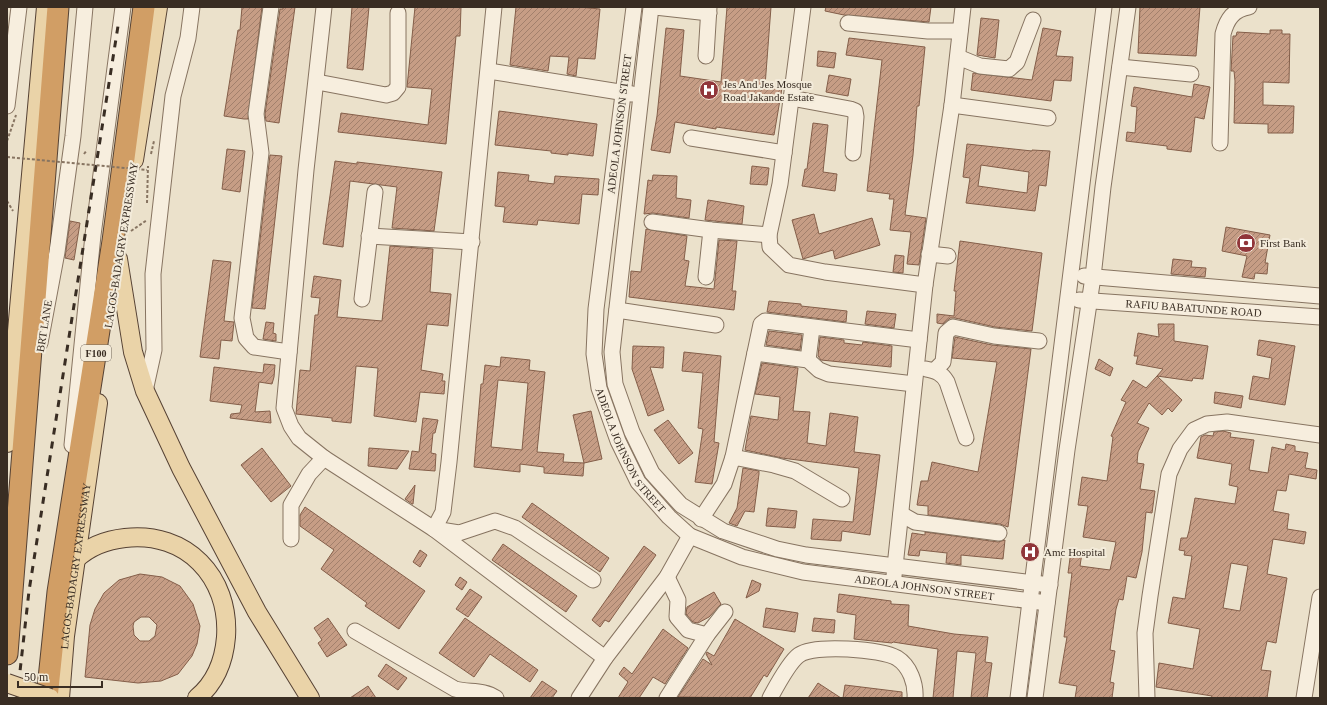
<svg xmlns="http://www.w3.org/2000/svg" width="1327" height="705" font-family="'Times New Roman',serif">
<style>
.building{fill:url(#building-hatch);stroke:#845e49;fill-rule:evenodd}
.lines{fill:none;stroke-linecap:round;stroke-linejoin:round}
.minor-casing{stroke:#877461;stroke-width:17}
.major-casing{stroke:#564234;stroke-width:20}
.highway-casing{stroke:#564234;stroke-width:23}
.path{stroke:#877461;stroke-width:2;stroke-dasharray:3 2;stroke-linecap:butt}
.minor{stroke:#f7eede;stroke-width:15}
.major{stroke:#ead3a8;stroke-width:18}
.highway{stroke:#d19e65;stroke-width:21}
.rail{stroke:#392d23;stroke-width:3;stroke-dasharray:7 7;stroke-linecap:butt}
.major-bridge-casing{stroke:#564234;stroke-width:20;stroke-linecap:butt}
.path-bridge{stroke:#877461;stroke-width:2;stroke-dasharray:3 2;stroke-linecap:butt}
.major-bridge{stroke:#ead3a8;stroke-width:18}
.labels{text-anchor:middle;stroke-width:4;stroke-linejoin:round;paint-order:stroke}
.shield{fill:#f3ebda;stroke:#71665a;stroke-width:1}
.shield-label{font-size:10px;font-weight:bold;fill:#392d23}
.poi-label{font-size:11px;fill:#392d23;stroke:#f3ebda;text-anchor:start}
.street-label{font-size:11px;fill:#392d23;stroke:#f3ebda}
</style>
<defs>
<pattern id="building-hatch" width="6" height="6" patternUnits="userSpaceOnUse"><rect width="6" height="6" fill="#c69d85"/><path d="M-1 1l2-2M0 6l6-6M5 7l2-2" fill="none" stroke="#a2806c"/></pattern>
</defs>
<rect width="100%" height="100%" fill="#ebe1cb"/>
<g class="building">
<path d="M242,7H262L248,119H244L224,116L238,30H240Z"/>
<path d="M283,7H295L279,123L266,121L265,114L280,9H283Z"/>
<path d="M352,7H369L363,70L347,68Z"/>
<path d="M415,7H461L460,36H456L446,144L338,132L341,113L428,125L432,89L407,87Z"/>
<path d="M516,7H579L600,9L595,59L578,58L576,76L567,74L569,57L550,56L548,71L510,65Z"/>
<path d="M727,7H771L765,86L782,88L774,135L716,127V129L675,122L670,153L651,150L657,116L666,28L684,30L680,76L721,82Z"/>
<path d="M826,7H931L929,22L844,15L825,11Z"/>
<path d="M1140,7H1200L1196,56L1138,53Z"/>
<path d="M981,18L999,20L995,58L977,55Z"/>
<path d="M1043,28L1061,31L1056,56L1073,57L1071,81L1054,80L1051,101L971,90L973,73L1032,80Z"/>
<path d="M1270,30H1282V34H1290L1289,83L1263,82V105L1294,106L1293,133H1268V124L1234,123L1235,81L1234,71H1231L1233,36H1236L1237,32L1270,34Z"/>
<path d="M849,38L925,47L919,106H917L913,155L905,215L926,218L919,265L907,264L911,232L890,230L894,199H889L890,194L867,191L882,60L846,55Z"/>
<path d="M818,51L836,53L834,68L817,66Z"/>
<path d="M829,75L851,79L848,96L826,92Z"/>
<path d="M1194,84L1210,87L1204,119L1195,117L1191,152L1167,149V146L1126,141L1127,132L1135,133L1137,107L1131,106L1134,87L1192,97Z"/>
<path d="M499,111L597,124L593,156L568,153V155L551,153V151L495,145Z"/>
<path d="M813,123L828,125L823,172L837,174L835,191L802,186L805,169H807Z"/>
<path d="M967,144L1032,151V150L1050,151L1046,186L1039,185L1035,211L966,203L970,178L963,177ZM981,165L1029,172L1027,193L978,186Z"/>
<path d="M227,149L245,151L240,192L222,189Z"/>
<path d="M270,155L282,156L265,309L252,308Z"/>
<path d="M335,161L357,164V162L442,172L434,231L392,228L397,187L350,181L343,247L323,244Z"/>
<path d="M752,166L769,168L767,185L750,184Z"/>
<path d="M498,172L529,175L528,181L554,184L555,176L599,179L598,195L582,194L579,224L538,220L537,225L503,222L505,207L495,206Z"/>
<path d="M653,175L677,176L676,198L691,200L689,218L653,213L644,214L648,180L652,181Z"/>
<path d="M708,200L744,206L742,224L705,220Z"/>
<path d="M814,214L819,234L872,218L880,245L835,259L833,250L803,259L792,220Z"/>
<path d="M70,221L80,223L74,260L65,258Z"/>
<path d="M1226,227L1270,235L1265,263H1268L1267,274L1255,273L1254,279L1242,277L1247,256L1222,251Z"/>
<path d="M646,229L687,236L684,260L689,261L685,286L714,289L719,240L737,241L732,291H736L734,310L629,297L631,271L641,272Z"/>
<path d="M960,241L1042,253L1032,331L995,327L955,318H950L943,324L937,323V314L954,316L956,291H954Z"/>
<path d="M390,246L433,249L430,292L451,294L448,326L427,324L421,370L443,374L442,381H445L444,394L420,392L416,422L374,416L378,368L356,366L351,423L332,421V418L296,414L300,370L310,371L315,315H318L320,298L311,297L314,276L341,280L337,317L382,321Z"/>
<path d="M895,255L904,256L903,273L893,272Z"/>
<path d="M1173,259L1192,261L1191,267L1206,268L1205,277L1171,274Z"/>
<path d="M213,260L231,262L224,321L234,322L232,341L221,340L219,359L200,357Z"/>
<path d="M769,301L801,304V306L847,311L846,322L767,312Z"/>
<path d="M867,311L896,314L894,328L865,324Z"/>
<path d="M266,322L274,323L273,333L276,334V341L263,339Z"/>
<path d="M1158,324H1174V341L1208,346L1203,379L1193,378L1192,381L1157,376L1163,369L1136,364L1138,356H1134L1138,333L1159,337Z"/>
<path d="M769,331L802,335L800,350L766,345Z"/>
<path d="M820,337L844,340V343L862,345L863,342L892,346L891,367L821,360L818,356Z"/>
<path d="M955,337L992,345L1031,349L1008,527L1000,524L928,515V506L917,505L921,481H928L932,462L978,472L997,362L952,358Z"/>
<path d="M1259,340L1295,346L1285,405L1249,399L1253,376L1269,379L1272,358L1257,355Z"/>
<path d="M633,346L664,347L663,368L650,367L664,410L648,416L632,369Z"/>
<path d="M684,352L721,356L714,442L719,443L712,484L695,482L703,429L698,428L703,373L682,371Z"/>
<path d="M501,357L530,360L529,370L545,372L537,452L564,454L563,462L584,463L583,476L544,473V467L520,464V472L474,467L481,384H483L485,365L500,367ZM498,380L528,383L522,450L491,447Z"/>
<path d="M1099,359L1113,368L1110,376L1095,369Z"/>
<path d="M762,363L798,368L793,411L810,412L807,443L826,446L830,413L858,417L854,452L880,455L870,535L842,531L841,541L811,539L813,519L853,522L859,468L782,458L745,450L751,416L778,420L780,397L755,394Z"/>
<path d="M264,364L275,365L274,377L272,384L259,382L255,412L270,411L271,423L230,418L231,414L240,413L242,405L210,401L214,367L263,373Z"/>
<path d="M1157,376L1182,400L1172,412L1168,408L1162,415L1149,403L1137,423L1149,428L1138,452L1137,463L1144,464L1140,489L1155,491L1152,513L1146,512L1142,552L1136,578L1127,576L1123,600L1119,599L1116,609L1110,650L1115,651L1110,682L1114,683L1112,698H1075L1077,686L1059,683L1067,637H1064L1072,573H1068L1071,551L1082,553L1080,566L1110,570L1116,542L1083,537L1088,506L1078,505L1082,477L1107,481L1113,437L1111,436L1126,402L1121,400L1133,380L1146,388Z"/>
<path d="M1215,392L1243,396L1241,408L1214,403Z"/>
<path d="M591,411L602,459L584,463L573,415Z"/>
<path d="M423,418L438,420L435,433H433L431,453L436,454L435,471L409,469L412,451L419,452Z"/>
<path d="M668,420L693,453L679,464L654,430Z"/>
<path d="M1223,431L1231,433L1230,437L1254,440L1249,470L1268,473L1272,447L1285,450L1286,444L1295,446V451L1308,453L1305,468L1317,470L1316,479L1289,474L1286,491L1277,490L1273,511L1289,514L1287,529L1306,532L1304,544L1273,539L1267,574L1287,578L1276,643L1267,641L1261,670L1271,671L1267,698H1211L1212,696L1156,687L1159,663L1193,669L1200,629L1168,623L1173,597L1185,599L1192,556L1184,555L1185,551L1179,550L1181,538H1187L1189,531L1195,498L1235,504L1238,487L1229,485L1232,464L1197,458L1201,437L1205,435L1213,436L1214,432ZM1231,563L1248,566L1240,611L1223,608Z"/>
<path d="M262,448L291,486L271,502L241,465Z"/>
<path d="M369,448L409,451L397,469L368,466Z"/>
<path d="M743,468L759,471V474L754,512L745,511L737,526L729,523L737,508Z"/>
<path d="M415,485L413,504H412L405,499Z"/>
<path d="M532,503L609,558L600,572L522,517Z"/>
<path d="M305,507L425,591L399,629L365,606L367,603L321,569L334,550L300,526V515Z"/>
<path d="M768,508L797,511L795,528L766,526Z"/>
<path d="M925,532L998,542L1005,540L1003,559L961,555V565L946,563L947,553L920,550L919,556L908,555L912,533L925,535Z"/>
<path d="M503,544L577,596L566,612L492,560Z"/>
<path d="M644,546L656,555L609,622L605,620L600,627L592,620Z"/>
<path d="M420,550L427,555L420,567L413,562Z"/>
<path d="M140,574L162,577L180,586L193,604L200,626L197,644L192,656L178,674L161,681L138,683L85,677L90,625L95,609L104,593L119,580ZM141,617H149L157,625L155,636L149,641H140L134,635L133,626L134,622Z"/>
<path d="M460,577L467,582L462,590L455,585Z"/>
<path d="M752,580L761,584L759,591L746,598Z"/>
<path d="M470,589L482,597L468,617L456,609Z"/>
<path d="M714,592L721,604L709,617L698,623L693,622L686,614L687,607Z"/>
<path d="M839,594L891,601V604L909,605L908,626L954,634L988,637L985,662L992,663L987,698H971L976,653L957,651L953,698H933L938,649L893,642L892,643L854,639L856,615L837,612Z"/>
<path d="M766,608L798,613L795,632L763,627Z"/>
<path d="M328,618L347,645L327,657L318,643L322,640L314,628Z"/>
<path d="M465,618L538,670L530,682L490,654L474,677L439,653Z"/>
<path d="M814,618L835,620L834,633L812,631Z"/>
<path d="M735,619L784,649L767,677L764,675L750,698L678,697L703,659L712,665L706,654L707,652L714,656Z"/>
<path d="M663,629L688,648L665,684L653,677L639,698H618L628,682L619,674L624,667L632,674Z"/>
<path d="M386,664L407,678L398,690L378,676Z"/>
<path d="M542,681L557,691L552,698H530Z"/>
<path d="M818,683L841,698H808Z"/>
<path d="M845,685L902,692V698H843Z"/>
<path d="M368,686L376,698H350Z"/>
</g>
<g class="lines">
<g class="minor-casing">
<g id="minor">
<path d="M271,7L256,114L261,153L242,318L246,338L254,347L289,352"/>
<path d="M324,7L306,170L284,408L291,426L299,438L324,458L434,529L605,658"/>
<path d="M494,7L449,462L443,512L434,529L459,533L495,521L515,528L593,580"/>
<path id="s1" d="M634,7L596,309L594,354L599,388L618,441L638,482L669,517L690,536L742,557L803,572L1047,603"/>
<path d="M651,7L612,352L615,384L632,432L652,473L681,505L723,531L777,549L806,555L1050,585"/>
<path d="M655,7L709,13"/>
<path d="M803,7L780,184L769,235L770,247L789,265L825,272L925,285"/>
<path d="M848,23L928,31H960"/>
<path d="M706,56L709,7"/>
<path d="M958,57L980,66L1009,69L1017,62L1033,20"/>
<path d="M1120,67L1191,74"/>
<path d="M489,71L632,94"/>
<path d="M317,82L386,95L393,93L398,87V13"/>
<path d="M791,98L850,109L855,111L856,117L853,153"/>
<path d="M952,105L1048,118"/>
<path d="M7,106L19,7"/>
<path d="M691,138L784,153"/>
<path d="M1220,143L1223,34C1227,19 1233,10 1249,7"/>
<path d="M652,222L711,230L769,235"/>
<path d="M369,236L472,242"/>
<path d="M929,254L948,256"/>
<path d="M1084,276L1320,296"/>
<path d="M706,277L711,230"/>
<path d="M362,299L375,192"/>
<path id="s2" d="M1079,300L1320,317"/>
<path d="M617,310L716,325"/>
<path d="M40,343L57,252L73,136L85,7"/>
<path d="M755,353L808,360L819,370L829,374L914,384"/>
<path d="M808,360L812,328"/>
<path d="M926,369C936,371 942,373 947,382L966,438"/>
<path d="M935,370L943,362L946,333L953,327L994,336L1039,341"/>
<path d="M145,391L154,350L153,274L173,96L188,38L192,7"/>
<path d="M72,445L93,235L123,7"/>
<path d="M733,457L761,324L765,321L919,340"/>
<path d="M901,514L915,522L999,533"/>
<path d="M701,519L724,484L733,457L774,465L795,471L842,499"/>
<path d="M291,539V505L309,474L324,458"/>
<path d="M894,576L925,285L952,105L963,7"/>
<path d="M667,577L678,600L677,617L688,630L707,635"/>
<path d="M355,631L455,689C468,693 483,689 496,698"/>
<path d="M579,698L605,658L667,577L690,536"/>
<path d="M667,698L707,635L725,612"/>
<path d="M770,698C776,687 789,662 799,655C814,644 881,649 897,658C910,666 916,684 915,698"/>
<path d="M1018,698L1104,7"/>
<path d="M1035,698L1067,450L1093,277L1103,187L1128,7"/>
<path d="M1147,698L1145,633L1150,596L1169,474L1180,449L1194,430L1207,424L1227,422L1320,435"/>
<path d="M1304,698L1320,597"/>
</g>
</g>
<g class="major-casing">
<g id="major">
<path d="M134,160L158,7"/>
<path d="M118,259L133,352L145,391L181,468L257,612L310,698"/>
<path d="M7,443L46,7"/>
<path d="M76,559C90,546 106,540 125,538C186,531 230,577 226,637C224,662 216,682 197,698"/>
<path id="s3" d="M60,698L65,636L98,403"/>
</g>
</g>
<g class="highway-casing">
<g id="highway">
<path d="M7,654L58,7"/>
<path d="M47,698L58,592L113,241L144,7"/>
</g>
</g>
<g class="path">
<path d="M7,141L16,115"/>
<path d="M84,154L87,150"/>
<path d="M151,154L154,141"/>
<path d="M7,201L13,211"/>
<path d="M147,203L148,166"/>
<path d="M131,231L147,220"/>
</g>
<use href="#minor" class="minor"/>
<use href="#major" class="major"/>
<use href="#highway" class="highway"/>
<path class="rail" d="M17,698L29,591L118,26"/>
<g class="major-bridge-casing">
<path id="major-bridge" d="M7,683L50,698"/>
</g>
<path class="path-bridge" d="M7,157L147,170"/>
<use href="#major-bridge" class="major-bridge"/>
</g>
<defs>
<g id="hospital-disc" transform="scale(1)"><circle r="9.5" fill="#91363a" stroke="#f3ebda"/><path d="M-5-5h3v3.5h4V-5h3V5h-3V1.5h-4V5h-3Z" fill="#fff"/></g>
<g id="bank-disc" transform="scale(1)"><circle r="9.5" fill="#91363a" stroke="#f3ebda"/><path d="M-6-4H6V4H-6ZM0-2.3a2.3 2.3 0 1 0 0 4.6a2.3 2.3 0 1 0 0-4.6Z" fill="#fff"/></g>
</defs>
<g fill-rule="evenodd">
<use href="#hospital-disc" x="709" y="90"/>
<use href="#bank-disc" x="1246" y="243"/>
<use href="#hospital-disc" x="1030" y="552"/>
</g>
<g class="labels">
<rect class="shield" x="81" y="345" width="30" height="16" rx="3"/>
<g class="shield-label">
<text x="96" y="357">F100</text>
</g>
<g class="poi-label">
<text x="723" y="88">Jes And Jes Mosque<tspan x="723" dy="13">Road Jakande Estate</tspan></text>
<text x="1260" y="247">First Bank</text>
<text x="1044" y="556">Amc Hospital</text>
</g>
<g class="street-label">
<text transform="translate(619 124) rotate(-83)" y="4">ADEOLA JOHNSON STREET</text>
<text transform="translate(121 245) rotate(-81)" y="4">LAGOS-BADAGRY EXPRESSWAY</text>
<text dy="4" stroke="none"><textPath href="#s2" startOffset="115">RAFIU BABATUNDE ROAD</textPath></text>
<text transform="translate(44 326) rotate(-81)" y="4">BRT LANE</text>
<text dy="4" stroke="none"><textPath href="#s1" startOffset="454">ADEOLA JOHNSON STREET</textPath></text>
<text dy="4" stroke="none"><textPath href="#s3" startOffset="133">LAGOS-BADAGRY EXPRESSWAY</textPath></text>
<text dy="4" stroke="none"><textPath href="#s1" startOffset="802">ADEOLA JOHNSON STREET</textPath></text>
</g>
</g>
<rect width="1327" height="705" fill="none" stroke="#392d23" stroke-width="16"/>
<path d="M18 681v6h84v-6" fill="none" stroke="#392d23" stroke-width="2"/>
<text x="24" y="681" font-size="12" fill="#392d23" stroke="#f3ebda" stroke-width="3" paint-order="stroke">50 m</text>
</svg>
